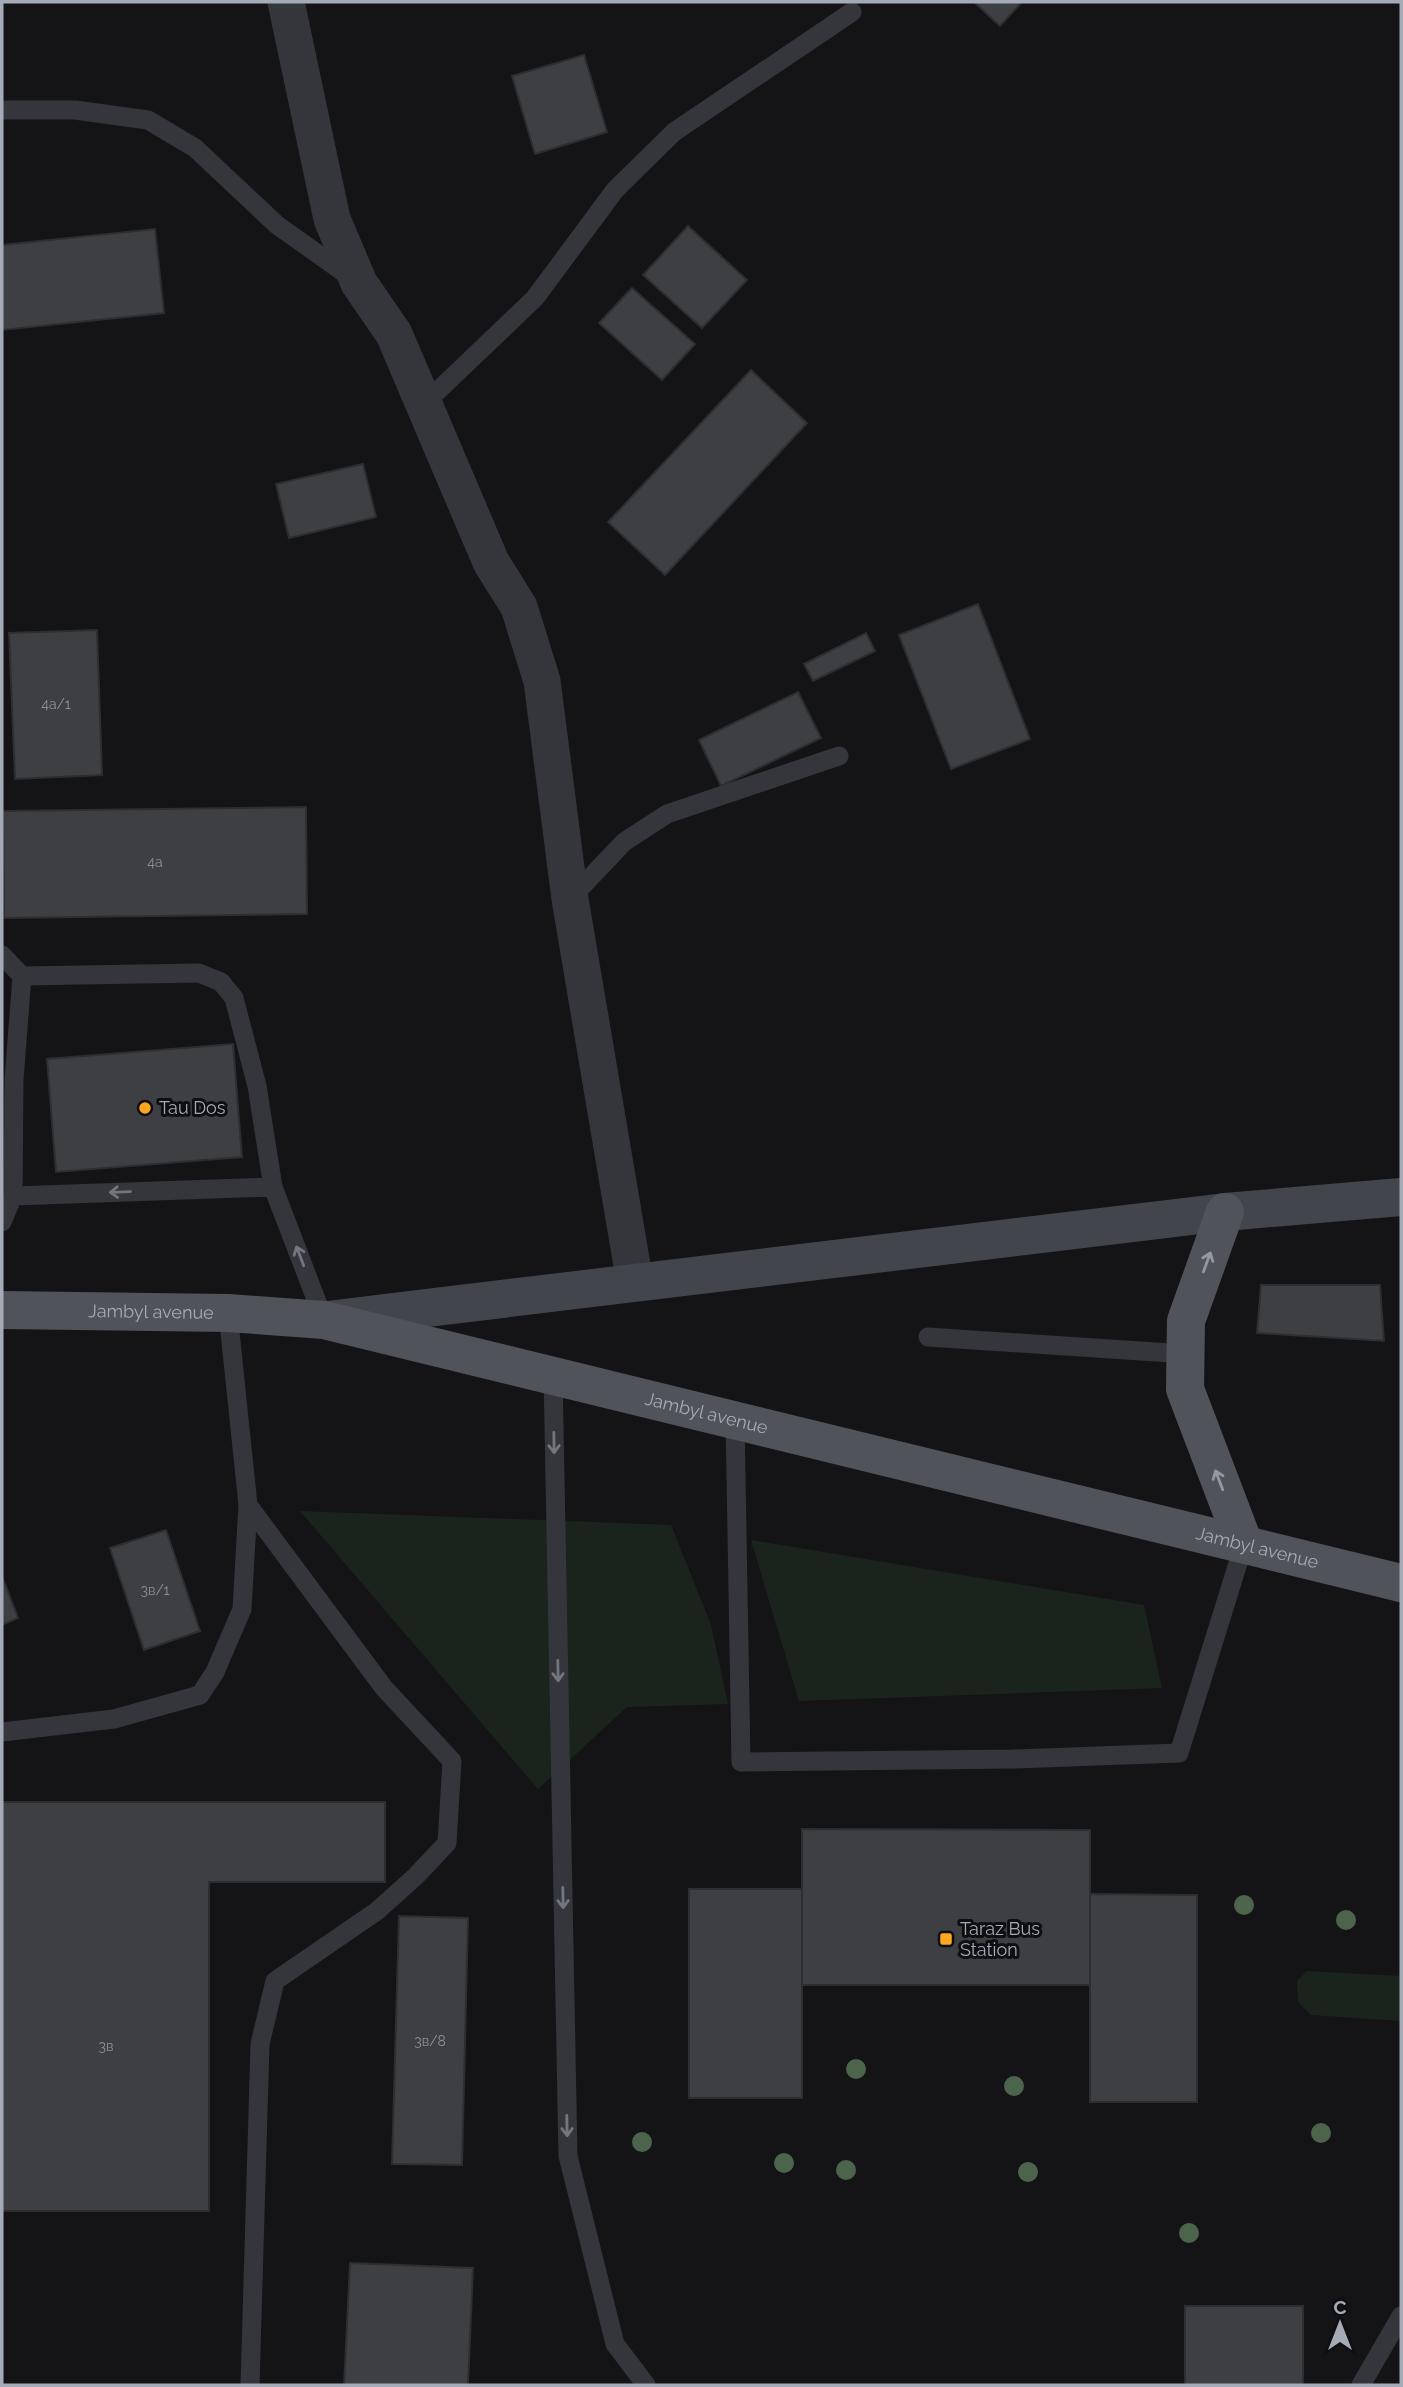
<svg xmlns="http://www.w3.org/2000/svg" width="1403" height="2387" font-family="Raleway,sans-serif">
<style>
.green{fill:#1b241c}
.building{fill:#3e3f43;stroke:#2d2e32;stroke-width:2}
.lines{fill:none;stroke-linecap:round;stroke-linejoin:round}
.service{stroke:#34363b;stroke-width:19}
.minor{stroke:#34363b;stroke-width:37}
.secondary{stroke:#42454b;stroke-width:38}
.primary{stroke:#50535a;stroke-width:38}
.tree{fill:#4c634c}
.oneway{stroke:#72767f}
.oneway2{stroke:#9399a4}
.poi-dot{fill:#ffa622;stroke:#0f0f11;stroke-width:2.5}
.labels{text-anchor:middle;stroke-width:6;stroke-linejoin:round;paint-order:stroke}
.number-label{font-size:14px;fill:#8a909a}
.poi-label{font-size:18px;fill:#a4abb7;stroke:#0f0f11;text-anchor:start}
.street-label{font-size:18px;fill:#a4abb7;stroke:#0f0f11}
</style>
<rect width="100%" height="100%" fill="#141416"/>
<g class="green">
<path d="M300,1511L671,1525L711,1625L728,1704L627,1707L538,1789Z"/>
<path d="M751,1540L1144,1605L1162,1688L799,1701Z"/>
<path d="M1307,1971L1401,1976V2021L1311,2015L1298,2002L1297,1981Z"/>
</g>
<g class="building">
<path d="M974,2H1022L1000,26Z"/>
<path d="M584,55L607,132L535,154L512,76Z"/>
<path d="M688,226L747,280L702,328L643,275Z"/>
<path d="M155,229L164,313L2,330V245Z"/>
<path d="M632,288L695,344L662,380L599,323Z"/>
<path d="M751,370L807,423L665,575L608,522Z"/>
<path d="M363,464L376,517L289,538L276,484Z"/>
<path d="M978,604L1030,739L951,769L899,635Z"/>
<path d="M97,630L102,775L15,779L9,633Z"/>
<path d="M866,633L875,651L813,681L804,664Z"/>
<path d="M798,692L821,738L721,786L699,740Z"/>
<path d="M306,807L307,914L4,918L3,811Z"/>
<path d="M233,1044L242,1157L56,1172L47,1059Z"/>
<path d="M1261,1285H1380L1384,1341L1257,1333Z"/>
<path d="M166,1530L200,1631L144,1650L110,1548Z"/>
<path d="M2,1576L18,1618L2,1625Z"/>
<path d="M2,1802H385V1882H209V2211H2Z"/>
<path d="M802,1829L1090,1830V1985H802Z"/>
<rect x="689" y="1889" width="113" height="209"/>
<path d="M1090,1894L1197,1895V2102H1090Z"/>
<path d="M399,1916L468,1918L462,2165L392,2164Z"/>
<path d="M350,2263L473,2268L468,2385H344Z"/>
<rect x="1185" y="2306" width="118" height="79"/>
</g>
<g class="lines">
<g class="service">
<path d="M2,110H75L148,120L195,148L277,225L353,279"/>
<path d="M424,404L535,298L615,190L674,132L852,12"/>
<path d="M570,899L624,842L667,814L839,756"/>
<path d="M2,955L22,976L199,973L221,982L234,998L257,1086L273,1187"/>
<path d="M13,1196L14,1080L22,976"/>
<path d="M2,1222L13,1196L273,1187L324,1320"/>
<path d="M228,1313L248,1505L384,1688L452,1761L447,1843L416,1876L377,1911L275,1981L260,2044L250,2385"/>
<path d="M928,1337L1186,1354"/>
<path d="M553,1375L568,2156L615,2344L646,2385"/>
<path d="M735,1419L741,1762L1014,1759L1179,1753L1244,1544"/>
<path d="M2,1732L114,1719L200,1695L215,1672L242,1609L248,1505"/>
<path d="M1361,2385L1401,2316"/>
</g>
<path class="minor" d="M286,2L332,219L359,283L394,334L491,562L519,607L542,681L570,899L635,1283"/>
<path class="secondary" d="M327,1320L1225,1212L1401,1197"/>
<g class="primary">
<path d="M1225,1212L1186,1321L1185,1389L1244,1544"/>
<path id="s1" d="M2,1310L228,1313L324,1320L1401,1583"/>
</g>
</g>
<g class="tree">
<circle cx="1244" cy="1905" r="10"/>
<circle cx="1346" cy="1920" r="10"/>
<circle cx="856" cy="2069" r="10"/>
<circle cx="1014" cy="2086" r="10"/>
<circle cx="1321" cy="2133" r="10"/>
<circle cx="642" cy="2142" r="10"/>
<circle cx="784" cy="2163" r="10"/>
<circle cx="846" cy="2170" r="10"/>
<circle cx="1028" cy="2172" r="10"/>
<circle cx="1189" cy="2233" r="10"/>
</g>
<defs><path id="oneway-shaft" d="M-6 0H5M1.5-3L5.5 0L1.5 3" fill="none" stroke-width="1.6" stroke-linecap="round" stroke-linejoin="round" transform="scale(1.75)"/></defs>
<g class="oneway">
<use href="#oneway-shaft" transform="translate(120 1192) rotate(178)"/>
<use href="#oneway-shaft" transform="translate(300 1256) rotate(-111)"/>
<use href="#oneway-shaft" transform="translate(554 1443) rotate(89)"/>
<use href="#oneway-shaft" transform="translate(558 1671) rotate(89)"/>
<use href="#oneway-shaft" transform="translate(563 1898) rotate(89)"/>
<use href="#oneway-shaft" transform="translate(567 2126) rotate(89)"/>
</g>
<g class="oneway2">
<use href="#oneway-shaft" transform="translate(1207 1262) rotate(-70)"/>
<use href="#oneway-shaft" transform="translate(1219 1480) rotate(-111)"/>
</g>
<g class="poi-dot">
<circle cx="145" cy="1108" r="7"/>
<rect x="939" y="1932" width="14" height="14" rx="3.5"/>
</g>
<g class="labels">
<g class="number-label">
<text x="56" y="709">4а/1</text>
<text x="155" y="867">4а</text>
<text x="155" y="1595">3в/1</text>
<text x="430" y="2046">3в/8</text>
<text x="106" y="2051">3в</text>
</g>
<g class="poi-label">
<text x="159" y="1114">Tau Dos</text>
<text x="960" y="1935">Taraz Bus<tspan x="960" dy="21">Station</tspan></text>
</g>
<g class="street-label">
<text dy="6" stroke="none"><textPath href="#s1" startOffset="149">Jambyl avenue</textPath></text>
<text dy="6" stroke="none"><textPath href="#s1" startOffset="716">Jambyl avenue</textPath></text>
<text dy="6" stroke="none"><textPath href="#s1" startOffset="1283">Jambyl avenue</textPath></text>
</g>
</g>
<rect width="1403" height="2387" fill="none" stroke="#a4abb7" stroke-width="7"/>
<g transform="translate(1340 2324)" stroke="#0f0f11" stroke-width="5" paint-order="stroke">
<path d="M0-5L12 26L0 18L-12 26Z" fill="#a4abb7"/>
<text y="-10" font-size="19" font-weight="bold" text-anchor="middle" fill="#a4abb7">С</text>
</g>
</svg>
